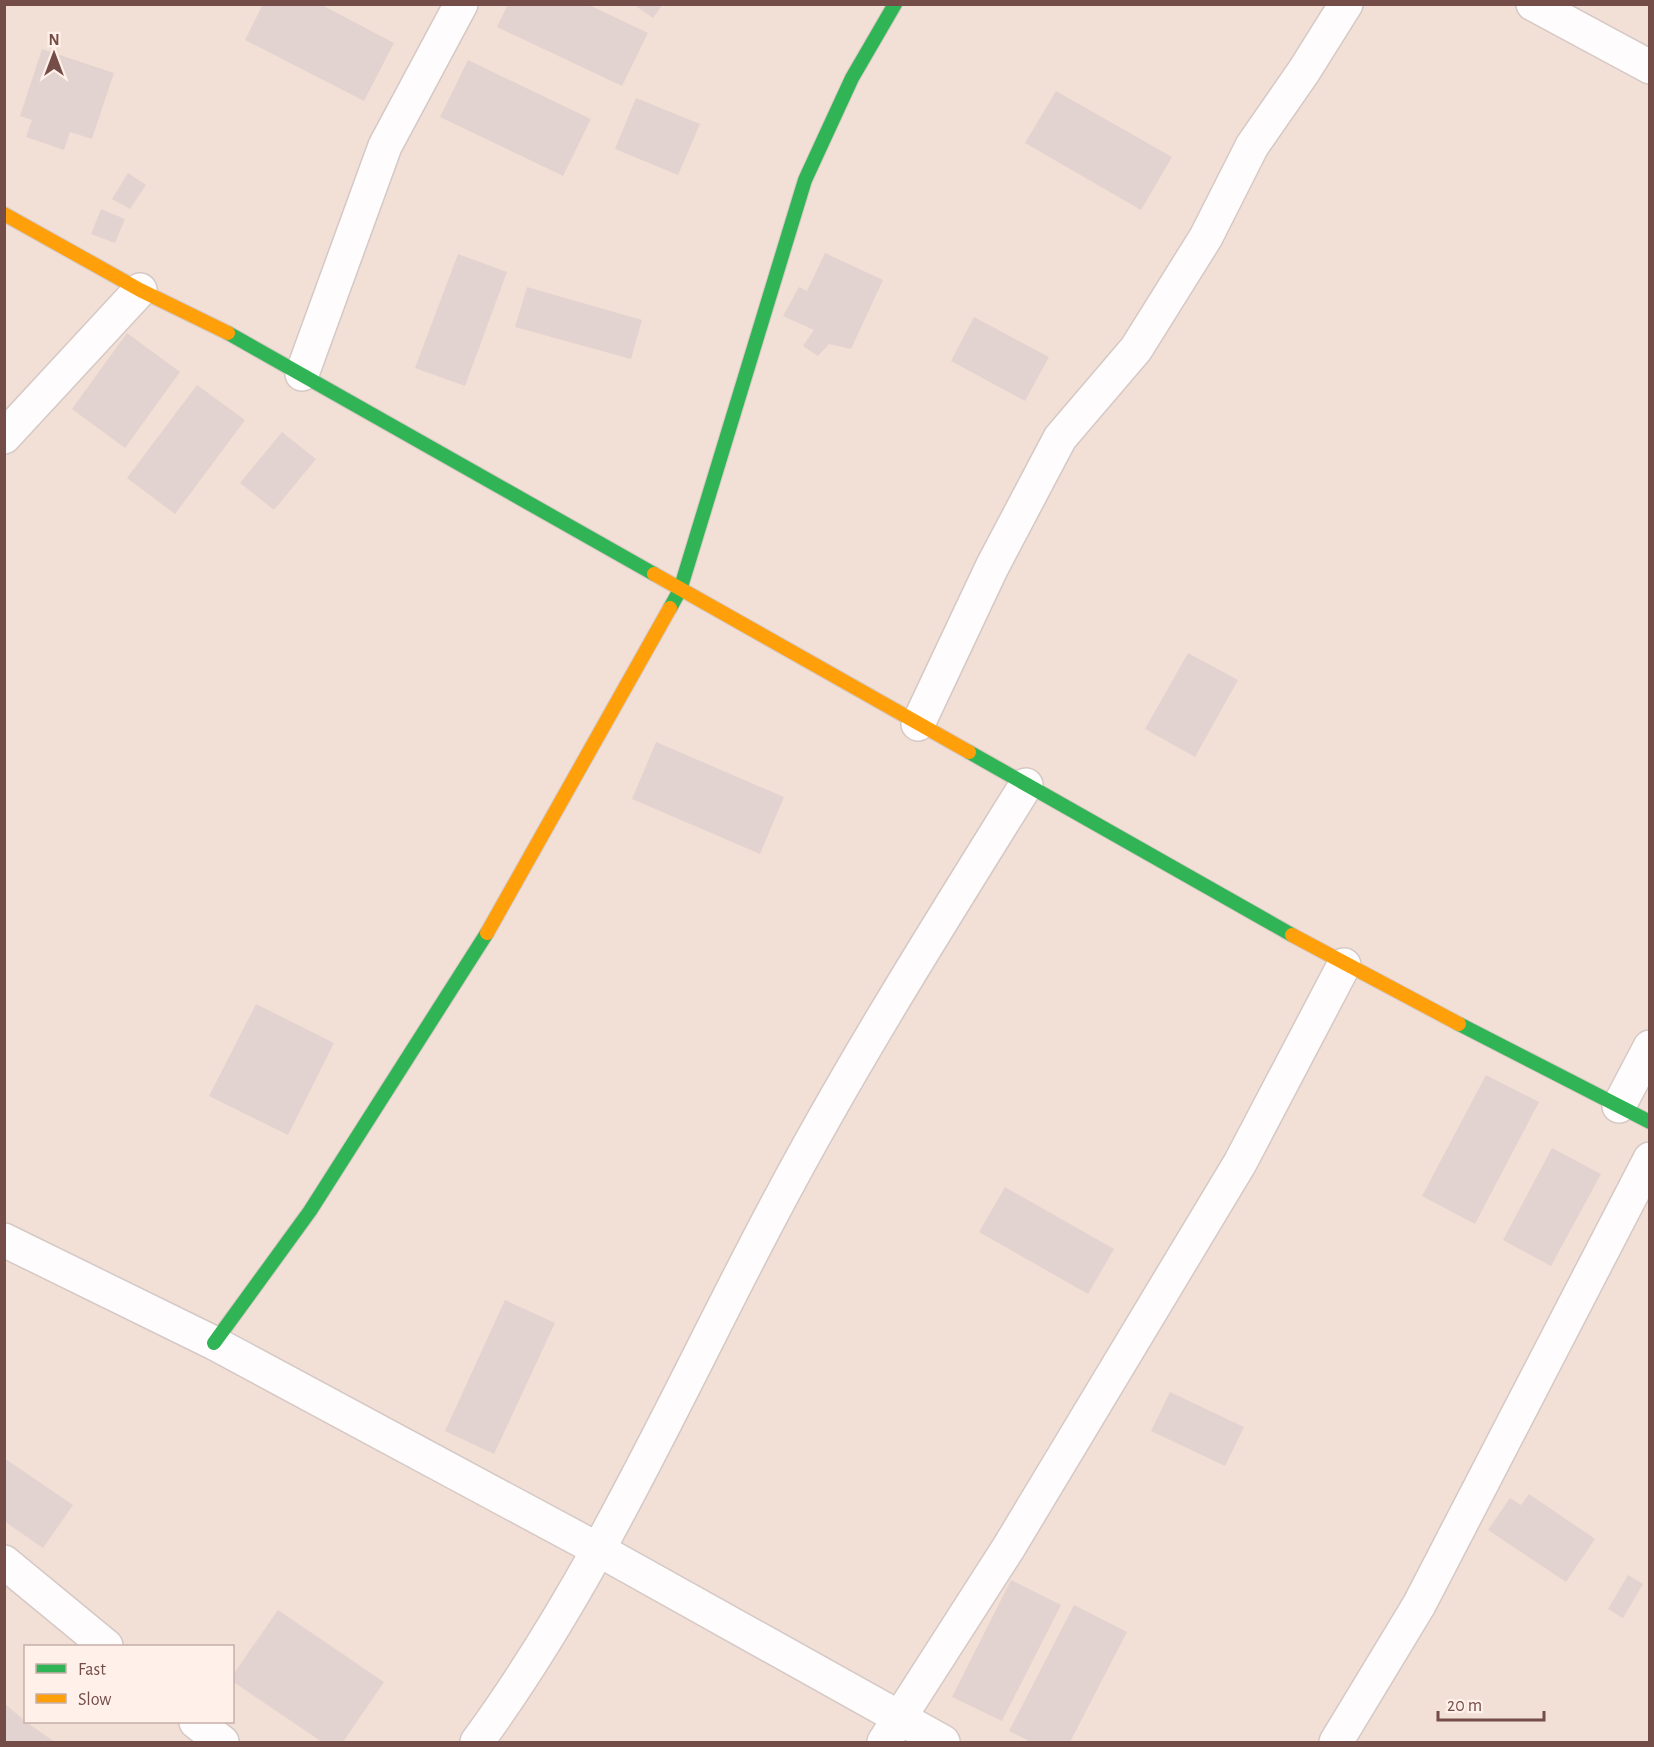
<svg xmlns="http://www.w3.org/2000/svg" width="1654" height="1747" font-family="'Alegreya Sans',sans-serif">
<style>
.residential{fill:#f2dfd6;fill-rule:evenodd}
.building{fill:#e3d3d0}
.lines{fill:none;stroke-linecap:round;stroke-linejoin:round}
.street-casing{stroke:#d5c9c5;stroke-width:36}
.fast-casing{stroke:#d6c8c4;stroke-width:16}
.slow-casing{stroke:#d6c8c4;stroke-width:16}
.street{stroke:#fefcfc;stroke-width:33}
.fast{stroke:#30b455;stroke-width:14}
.slow{stroke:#ff9f0a;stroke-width:14}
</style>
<rect width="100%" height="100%" fill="#f7ede8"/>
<path class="residential" d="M5,5H1649V1742H5ZM26,1646H232V1722H26Z"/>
<g class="building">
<path d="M263,4H320L394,43L364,101L245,40Z"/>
<path d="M508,4H587L648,33L622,86L497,27Z"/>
<path d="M633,4H663L653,18Z"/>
<path d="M42,49L114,73L92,139L70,132L64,150L26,137L32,120L20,116Z"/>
<path d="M468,60L591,119L563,176L440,117Z"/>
<path d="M1056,91L1172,157L1141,210L1025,143Z"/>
<path d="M636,98L700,124L678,175L615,149Z"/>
<path d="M128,173L146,185L130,209L112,199Z"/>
<path d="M101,209L125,219L115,243L91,234Z"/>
<path d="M825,253L883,280L851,349L829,344L818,356L803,346L814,330L783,316L799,287L807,291Z"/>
<path d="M458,254L507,272L465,386L415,368Z"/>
<path d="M527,287L642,320L631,359L515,327Z"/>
<path d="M974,317L1049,357L1025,401L951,361Z"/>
<path d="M127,333L180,372L125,448L72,409Z"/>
<path d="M197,385L245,420L175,514L127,478Z"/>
<path d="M282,432L316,459L274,510L240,483Z"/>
<path d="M1188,653L1238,680L1195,757L1145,729Z"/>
<path d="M656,742L784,797L760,854L632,799Z"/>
<path d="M256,1004L334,1043L288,1135L209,1096Z"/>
<path d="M1486,1075L1539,1102L1475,1224L1422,1196Z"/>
<path d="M1552,1148L1601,1174L1551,1266L1503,1240Z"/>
<path d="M1005,1187L1114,1249L1088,1294L979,1232Z"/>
<path d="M505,1300L555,1323L494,1454L445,1431Z"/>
<path d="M1170,1392L1244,1427L1225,1466L1151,1431Z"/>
<path d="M4,1458L73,1505L43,1548L4,1521Z"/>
<path d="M1529,1494L1595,1539L1566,1582L1488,1530L1510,1498L1521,1505Z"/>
<path d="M1628,1575L1643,1584L1623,1618L1608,1609Z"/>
<path d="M1011,1580L1061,1605L1002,1721L952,1697Z"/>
<path d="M1074,1605L1127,1632L1070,1742H1031L1009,1731Z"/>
<path d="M278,1610L384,1682L343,1742H322L232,1681V1676Z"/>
<path d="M4,1703L26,1722L55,1742H4Z"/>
</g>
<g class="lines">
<g class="street-casing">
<g id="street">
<path d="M1533,4L1650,67"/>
<path d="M302,374L385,146L461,4"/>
<path d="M4,437L140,290"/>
<path d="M918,724L992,567L1060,438L1136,349L1206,237L1252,146L1304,71L1346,4"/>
<path d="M1619,1106L1650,1047"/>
<path d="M4,1240L214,1343L599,1550L943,1742"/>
<path d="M4,1562L106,1646"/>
<path d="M196,1722L222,1742"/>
<path d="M477,1742C597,1578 679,1389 774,1210C851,1064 939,925 1026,785"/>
<path d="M884,1742L1009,1547L1240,1163L1344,965"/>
<path d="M1336,1742L1419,1605L1650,1159"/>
</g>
</g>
<g class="fast-casing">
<g id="fast">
<path d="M228,333L654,574"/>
<path d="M670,608L680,590L805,180L852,78L895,4"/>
<path d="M969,752L1292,935"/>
<path d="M1459,1024L1650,1122"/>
<path d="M214,1343L310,1211L487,933"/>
</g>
</g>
<g class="slow-casing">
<g id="slow">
<path d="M4,214L140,290L228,333"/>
<path d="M654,574L969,752"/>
<path d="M487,933L670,608"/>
<path d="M1292,935L1459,1024"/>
</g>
</g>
<use href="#street" class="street"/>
<use href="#fast" class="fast"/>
<use href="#slow" class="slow"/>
</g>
<rect width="1654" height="1747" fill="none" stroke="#754d48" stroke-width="12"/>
<rect x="24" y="1645" width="210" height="78" fill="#fff1e9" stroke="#c8afa9" stroke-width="1.5"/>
<rect x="36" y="1664" width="30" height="9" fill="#30b455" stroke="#c8afa9" stroke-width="1.5"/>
<text x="78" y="1675" font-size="18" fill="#754d48">Fast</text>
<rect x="36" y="1694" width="30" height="9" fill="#ff9f0a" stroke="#c8afa9" stroke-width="1.5"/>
<text x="78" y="1705" font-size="18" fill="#754d48">Slow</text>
<g transform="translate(54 54)" stroke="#fff1e9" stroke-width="4.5" paint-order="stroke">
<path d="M0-4.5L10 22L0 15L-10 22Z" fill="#754d48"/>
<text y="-9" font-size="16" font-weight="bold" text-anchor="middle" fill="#754d48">N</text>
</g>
<path d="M1438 1711v9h106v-9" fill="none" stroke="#754d48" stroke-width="3"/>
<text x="1447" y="1711" font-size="18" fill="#754d48" stroke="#fff1e9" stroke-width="4.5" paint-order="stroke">20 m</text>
</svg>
